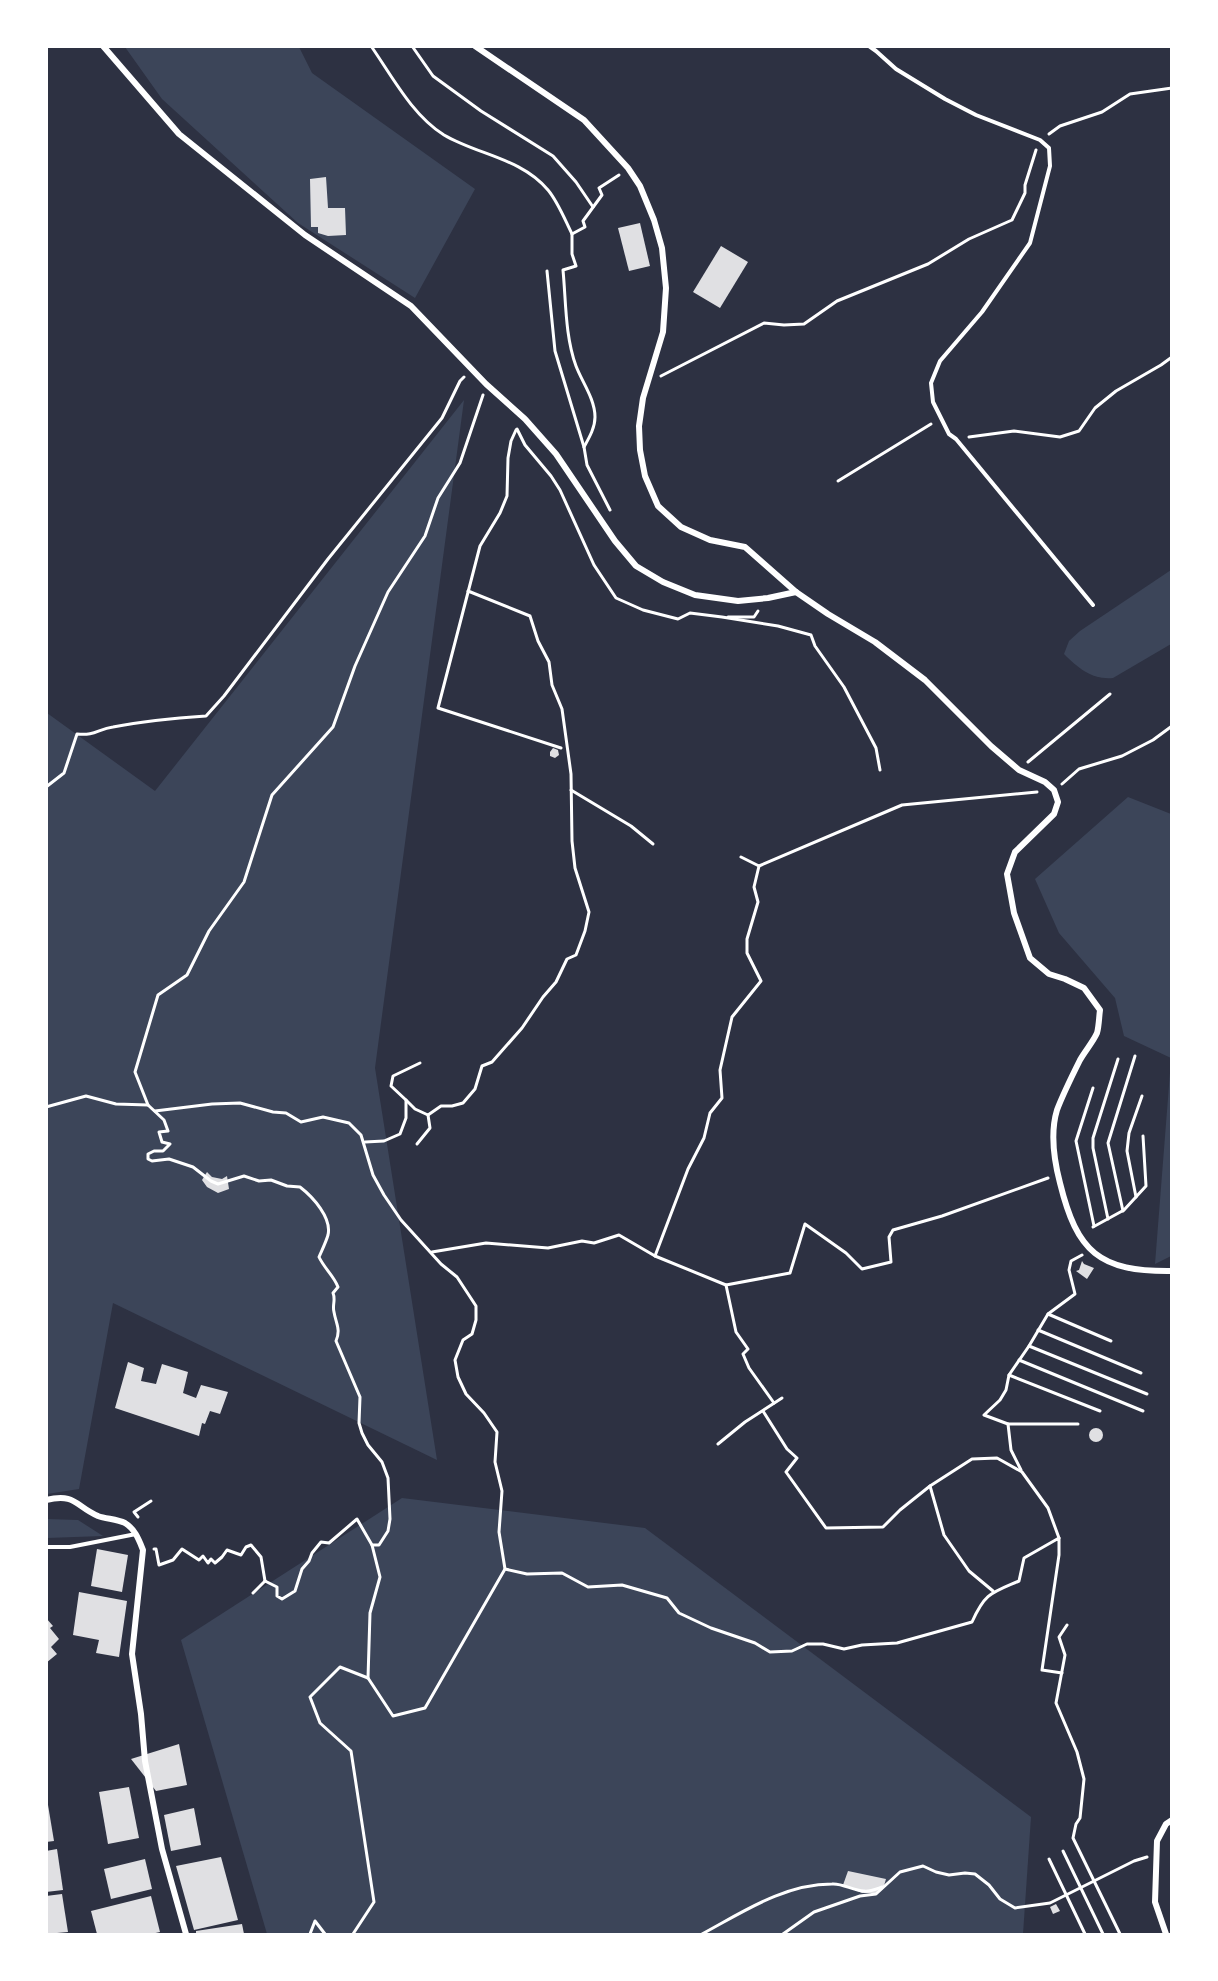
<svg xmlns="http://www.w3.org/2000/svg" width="1218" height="1981" font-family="'Space Grotesk',sans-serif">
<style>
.green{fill:#3c4559}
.building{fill:#e0e0e3}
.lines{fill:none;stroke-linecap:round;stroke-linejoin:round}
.path{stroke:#fff;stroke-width:3}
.service{stroke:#fff;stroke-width:4}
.minor{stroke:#fff;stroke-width:6}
</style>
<rect width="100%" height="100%" fill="#2d3142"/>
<g class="green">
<path d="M125,47H299L312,73L475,189L415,298L298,223L162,99Z"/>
<path d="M464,400L375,1068L437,1460L113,1303L79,1489L47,1494V713L155,791Z"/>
<path d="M1171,570V644L1113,678C1092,680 1078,668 1064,654L1069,641L1080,631Z"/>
<path d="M1128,797L1171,814V1058L1124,1036L1115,998L1059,933L1035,879Z"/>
<path d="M1171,1060V1256L1155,1264Z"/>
<path d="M402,1498L645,1528L1031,1817L1023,1934H267L181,1640Z"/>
<path d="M46,1519L78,1520L103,1536L47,1538Z"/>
</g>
<g class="building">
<path d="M326,177L328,208H345L346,235L328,236L318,233V227H311L310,179Z"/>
<path d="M640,223L650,266L629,271L618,228Z"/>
<path d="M721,246L748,262L720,308L693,292Z"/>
<path d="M553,748L558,750L559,755L555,758L550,756V752Z"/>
<path d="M207,1172L212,1177L222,1179L227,1176L229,1189L218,1193L207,1187L202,1180Z"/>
<path d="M1082,1261L1084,1264L1094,1268L1087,1279L1076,1271L1079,1270Z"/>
<path d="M128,1362L144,1368L141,1381L156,1384L162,1364L188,1372L183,1393L196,1398L201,1385L228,1392L220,1414L210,1411L205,1424L202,1423L199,1436L115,1408Z"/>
<circle cx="1096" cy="1435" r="7"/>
<path d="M97,1549L128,1555L122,1592L91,1586Z"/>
<path d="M79,1592L127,1601L119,1657L96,1653L99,1640L73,1635Z"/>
<path d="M46,1618L53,1626L50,1628L59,1639L51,1647L57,1654L46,1663Z"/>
<path d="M179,1744L187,1785L156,1791L131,1759Z"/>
<path d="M129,1787L139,1838L108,1844L99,1792Z"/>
<path d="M48,1805L54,1841L46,1842V1806Z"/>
<path d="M194,1808L201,1845L171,1851L164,1815Z"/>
<path d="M57,1849L63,1890L46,1892V1851Z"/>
<path d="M221,1857L238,1920L194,1930L176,1866Z"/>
<path d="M145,1859L152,1889L111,1899L104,1869Z"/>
<path d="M848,1871L886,1879L883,1889L876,1893H862L843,1885Z"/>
<path d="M62,1894L68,1932L46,1934V1896Z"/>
<path d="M151,1896L160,1932L151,1934H97L91,1911Z"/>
<path d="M1056,1904L1060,1911L1053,1914L1050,1907Z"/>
<path d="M242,1924L244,1934H196V1931Z"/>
</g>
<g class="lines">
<g class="path">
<path d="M371,46C392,76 412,115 444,135C478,155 521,158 548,190C558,202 565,220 572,234"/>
<path d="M412,46L433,76L481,111L553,156L576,182L593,207"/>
<path d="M1049,134L1060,126L1102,112L1130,94L1172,88"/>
<path d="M547,271L555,351L584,447L587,465L610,510"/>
<path d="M661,376L764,323L784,325L804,324L837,301L928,264L969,239L1012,220L1025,193V185L1036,150"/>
<path d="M517,429L525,445L551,476L560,490L594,565L616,598L643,610L678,619L690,613L722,617L778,626L811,635L815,646L844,687L876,748L880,770"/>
<path d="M516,430L511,441L508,458L507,496L500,513L480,546L438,708L561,748"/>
<path d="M969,437L1014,431L1060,437L1079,431L1095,408L1116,391L1161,365L1172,357"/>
<path d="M584,447C589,438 595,428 595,417C595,399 582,382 576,366C565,336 566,301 563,270L576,266L572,254V234L585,227L583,221L602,195L599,188L619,175"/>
<path d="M838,481L931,424"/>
<path d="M728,617H754L758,611"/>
<path d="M1028,762L1110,694"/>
<path d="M1062,784L1079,769L1122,756L1153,740L1172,726"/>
<path d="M46,787L64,773L77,734C95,736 98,729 113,727C144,721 175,718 206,716L224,696L328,559L442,418L460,381L464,377"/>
<path d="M571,790L631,826L653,844"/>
<path d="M741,857L759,866L902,805L1037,792"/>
<path d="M1093,1088L1076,1141L1094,1226"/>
<path d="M406,1100L415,1109L428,1115L441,1106H452L463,1103L475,1089L482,1066L492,1062L522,1028L543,997L556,982L567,959L576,955L585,931L589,912L575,868L572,841L571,774L562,709L552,685L549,662L538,641L530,616L468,591"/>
<path d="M148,1105L135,1072L158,995L187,975L209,931L244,882L272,795L333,727L355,666L388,592L425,536L438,498L460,463L483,395"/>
<path d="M46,1107L86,1096L116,1104L148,1105L164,1120L168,1131L159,1132L162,1142L170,1144L163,1151H154L148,1154V1159L152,1161L169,1159L193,1167L211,1181L218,1184L244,1176L259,1181L271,1180L287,1186L300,1187C313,1197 332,1218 328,1235C326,1242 322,1250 319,1257C324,1268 334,1276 338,1287L333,1293C336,1300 332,1305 334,1312C336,1324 341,1329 336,1341L360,1397L359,1423L362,1433L368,1445L382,1462L388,1478L390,1519L388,1531L379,1545H372L357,1519L329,1543L321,1542L312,1553L309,1561L302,1569L295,1591L282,1599L277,1596V1587L265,1581"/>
<path d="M155,1111L212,1104L240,1103L273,1112L286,1113L301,1122L323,1117L349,1123L361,1135L373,1175L384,1195L401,1220L441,1264L457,1277L476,1306V1320L472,1334L463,1340L455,1360L458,1377L466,1394L484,1413L497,1432L495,1462L502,1491L499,1532L505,1569L527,1574L562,1573L588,1587L622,1585L667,1598L679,1613L711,1628L755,1643L770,1652L792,1651L807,1644H823L844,1649L862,1645L897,1643L972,1622C985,1593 991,1593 1019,1581L1024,1558L1059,1538V1555L1042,1670L1062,1673"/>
<path d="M365,1142L384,1141L400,1134L406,1118V1100L391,1086L393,1076L420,1063"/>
<path d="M417,1144L430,1128L428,1115"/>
<path d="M1136,1197L1127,1151L1129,1133L1142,1096"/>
<path d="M1123,1211L1108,1143L1135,1056"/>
<path d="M1108,1219L1093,1148V1138L1118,1059"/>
<path d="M1093,1227L1124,1210L1146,1186L1143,1136"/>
<path d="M432,1252L486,1243L548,1248L582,1241L594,1243L619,1235L655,1256L726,1285L790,1273L805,1224L846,1253L862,1269L891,1262L889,1237L893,1230L942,1216L1048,1178"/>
<path d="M655,1256L688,1169L704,1138L710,1113L722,1098L720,1070L732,1017L761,981L747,953V939L758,902L754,887L759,866"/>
<path d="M726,1285L736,1332L748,1349L743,1354L749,1368L774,1403"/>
<path d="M1048,1314L1111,1341"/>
<path d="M1038,1330L1141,1373"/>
<path d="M1029,1346L1147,1394"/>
<path d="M1019,1360L1143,1411"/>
<path d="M1009,1375L1100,1411"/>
<path d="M763,1411L787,1449L797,1458L786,1472L826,1528L883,1527L900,1510L930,1486L972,1459L997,1458L1022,1472L1048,1508L1059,1538"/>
<path d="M1008,1424L1011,1450L1021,1470"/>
<path d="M1078,1424H1008L984,1415L1000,1400L1006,1390L1009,1375L1029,1346L1048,1314L1075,1294L1069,1270L1071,1261L1082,1255"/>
<path d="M718,1444L745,1422L782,1398"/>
<path d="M930,1486L944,1535L969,1571L993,1591"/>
<path d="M138,1517L134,1512L151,1501"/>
<path d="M154,1549H156L159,1565L173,1560L182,1549L199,1560L203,1556L208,1563L211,1559L215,1563L222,1557L227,1550L241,1555L246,1547L251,1545L261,1557L265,1581"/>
<path d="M253,1593L265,1581"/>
<path d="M1067,1625L1059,1637L1065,1655L1056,1703L1077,1752L1084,1779L1080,1818L1076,1824L1073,1838L1120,1934"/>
<path d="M368,1678L370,1613L380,1577L372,1545"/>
<path d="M1063,1851L1103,1934"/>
<path d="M1049,1859L1085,1934"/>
<path d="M310,1934L315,1921L325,1934"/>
<path d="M353,1934L374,1902L351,1751L320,1723L310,1697L340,1667L368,1678L393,1716L425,1708L505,1569"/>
<path d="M702,1934C743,1912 784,1884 832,1884C843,1883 853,1891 864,1891C869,1892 876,1889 882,1887"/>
<path d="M783,1934L814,1912L860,1896L876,1894L900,1872L923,1866L936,1872L949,1875L965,1873L975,1874L989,1885L1000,1899L1015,1908L1050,1903L1134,1861L1147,1857"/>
</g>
<g class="service">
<path d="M869,46L876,51L896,69L945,99L976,115L1040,140L1049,148L1050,166L1030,243L982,312L940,361L931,383L933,402L949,434L956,439L1093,605"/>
<path d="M46,1547H70L136,1534"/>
</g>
<g class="minor">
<path d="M103,46L179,134L305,235L411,306L486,384L525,419L556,454L615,541L636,566L663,582L695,595L738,601L768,598L796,592"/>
<path d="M475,46L584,120L628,168L640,186L654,220L662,248L666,288L663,332L643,398L639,426L640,450L645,476L658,506L681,527L710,540L745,547L796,592L828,614L875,642L925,680L991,746L1019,770L1045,782L1054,790L1058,802L1054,814L1015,852L1007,874L1014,913L1030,958L1049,974L1065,979L1084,988L1100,1010C1099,1017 1099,1026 1097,1033C1093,1042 1085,1051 1080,1060C1072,1076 1063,1094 1057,1110C1050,1133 1054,1160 1060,1183C1077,1252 1099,1272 1172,1271"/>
<path d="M46,1500C76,1493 75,1506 98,1516C106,1519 117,1519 125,1523C135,1529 139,1540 143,1550L132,1654L141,1714L145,1761L162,1849L186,1934"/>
<path d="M1166,1934L1155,1902L1157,1841L1166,1824L1172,1820"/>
</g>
</g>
<rect width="1218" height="1981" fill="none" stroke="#ffffff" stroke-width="96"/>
</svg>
